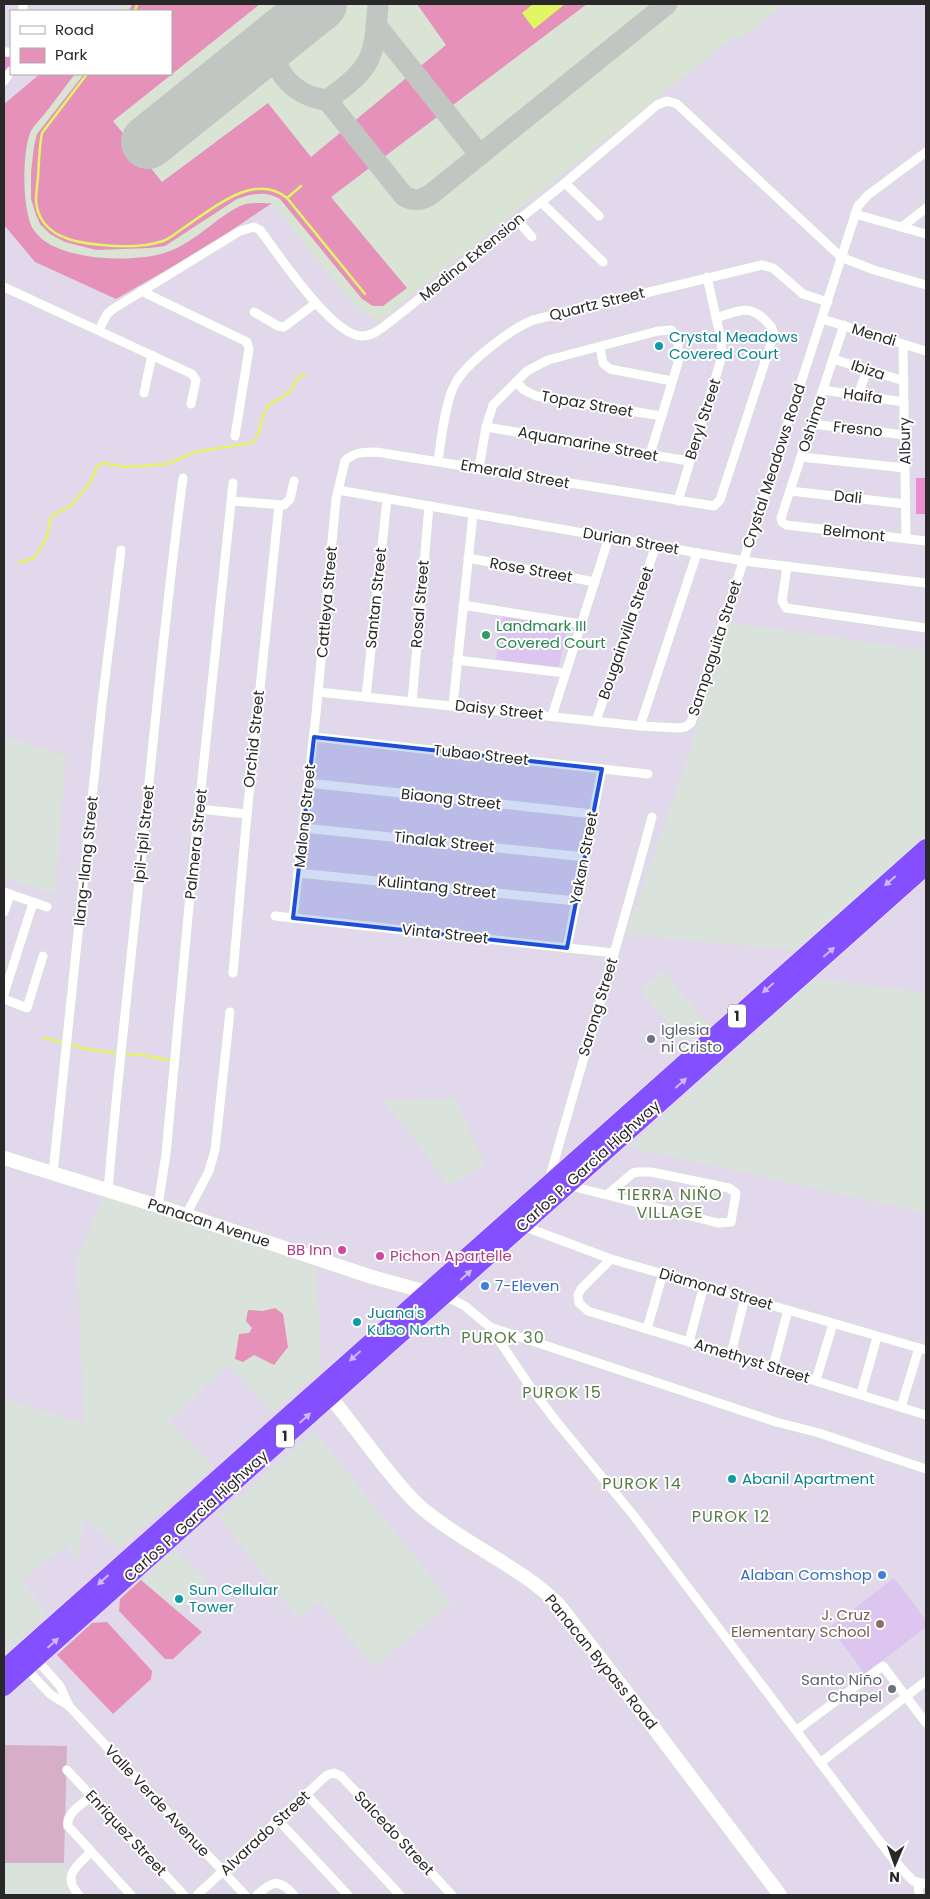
<svg xmlns="http://www.w3.org/2000/svg" width="930" height="1899" font-family="Poppins,sans-serif">
<style>
.industrial{fill:#dae3db}
.education{fill:#dcc6ef}
.airport{fill:#d9e4d4}
.green{fill:#e691b9}
.cemetery{fill:#d6aec7}
.pitch{fill:#ee8cd2}
.water{fill:#e2f564}
.lines{fill:none;stroke-linecap:round;stroke-linejoin:round}
.stream{stroke:#e2f564;stroke-width:2.5}
.taxiway{stroke:#c2c6c3;stroke-width:21}
.runway{stroke:#c2c6c3;stroke-width:54}
.street-casing{stroke:#d4e2cd;stroke-width:10}
.secondary-casing{stroke:#d4e2cd;stroke-width:15}
.highway-casing{stroke:#fff;stroke-width:19}
.street{stroke:#fff;stroke-width:9}
.secondary{stroke:#fff;stroke-width:14}
.highway{stroke:#8450ff;stroke-width:18}
.oneway{fill:#ceb9ff}
.marked{fill:#1d4ed8;fill-opacity:0.2;stroke:#1d4ed8;stroke-width:4;stroke-linejoin:round}
.culture-dot{fill:#0f9aa8;stroke:#fff;stroke-width:2}
.leisure-dot{fill:#2e9e5b;stroke:#fff;stroke-width:2}
.worship-dot{fill:#6b7280;stroke:#fff;stroke-width:2}
.hotel-dot{fill:#d1479c;stroke:#fff;stroke-width:2}
.shop-dot{fill:#3f7fe0;stroke:#fff;stroke-width:2}
.education-dot{fill:#8d6e63;stroke:#fff;stroke-width:2}
.labels{text-anchor:middle;stroke-width:4;stroke-linejoin:round;paint-order:stroke}
.shield{fill:#fff;stroke:#686868;stroke-width:1}
.shield-label{font-size:14px;font-weight:bold;fill:#282828}
.street-label{font-size:15px;fill:#282828;stroke:#fff}
.culture-label{font-size:15px;fill:#0d838f;stroke:#fff;text-anchor:start}
.leisure-label{font-size:15px;fill:#27864d;stroke:#fff;text-anchor:start}
.worship-label{font-size:15px;fill:#5b616d;stroke:#fff;text-anchor:start}
.hotel-label{font-size:15px;fill:#b23c85;stroke:#fff;text-anchor:end}
.shop-label{font-size:15px;fill:#366cbe;stroke:#fff;text-anchor:start}
.education-label{font-size:15px;fill:#785e54;stroke:#fff;text-anchor:end}
.neighbourhood-label{font-size:16px;letter-spacing:1px;fill:#577a46;stroke:#fff}
</style>
<rect width="100%" height="100%" fill="#e1d8eb"/>
<g class="industrial">
<path d="M729,622L926,651V838L800,951L626,934L688,757Z"/>
<path d="M4,736L66,756L55,894L4,877Z"/>
<path d="M662,970L709,1026L686,1044L640,991Z"/>
<path d="M812,978L926,993V1213L629,1147L755,1033Z"/>
<path d="M455,1098L485,1165L449,1185L383,1100Z"/>
<path d="M105,1193L317,1268L321,1370L273,1412L228,1365L169,1421L213,1467L119,1549L84,1518L78,1560L66,1545L22,1580L47,1613L4,1655V1399L84,1423L77,1259Z"/>
<path d="M315,1432L452,1603L373,1667L320,1601L297,1618L218,1515Z"/>
<path d="M174,1549L208,1582L178,1612L141,1580Z"/>
<path d="M4,1863H64L71,1895H4Z"/>
</g>
<g class="education">
<path d="M502,615L568,625L558,670L496,662Z"/>
<path d="M894,1578L926,1620V1627L865,1674L830,1627Z"/>
</g>
<path class="airport" d="M119,4H783L741,38L733,37L379,321L356,307L272,203L210,245L116,299L35,262L4,225V104L40,74H171V11H115Z"/>
<g class="green">
<path d="M132,4H260L113,121L162,182L268,103L311,157L446,45L417,4H587L331,197L407,288L383,306H373L362,299L280,199C266,190 252,194 237,199L165,246L150,248L96,250L65,242L50,234L40,224L36,215L31,199V172L34,146L37,134L84,74H171V11H129Z"/>
<path d="M40,74H75C64,88 54,102 43,116C39,120 34,126 31,131C23,148 23,191 27,210C29,219 30,227 37,234C59,261 133,263 164,253C192,245 213,220 238,207C250,201 260,204 272,203L210,245L116,299L35,262L4,225V104Z"/>
<path d="M275,1308L283,1314L288,1347L274,1365L254,1355L243,1362L235,1359L239,1334L249,1333L252,1328L246,1321L248,1310L263,1311Z"/>
<path d="M141,1580L202,1632L173,1659H165L119,1611L120,1599Z"/>
<path d="M107,1622L152,1671L151,1679L113,1714L57,1655L92,1623Z"/>
</g>
<path class="cemetery" d="M4,1745L67,1746L64,1863H4Z"/>
<g class="pitch">
<rect x="4" y="56" width="7" height="16"/>
<rect x="916" y="478" width="10" height="36"/>
</g>
<path class="water" d="M533,4H565L534,29L522,13Z"/>
<g class="lines">
<g class="stream">
<path d="M135,11L137,4"/>
<path d="M87,74L42,133C39,148 39,163 38,178C37,186 36,194 36,201C39,236 74,243 102,245C121,247 145,247 163,241C169,239 176,233 182,229C211,210 253,171 287,198L365,294"/>
<path d="M287,198L301,186"/>
<path d="M19,562L32,559L38,553L47,536L50,519L53,515L70,506L90,483L97,466L103,463L124,467L167,464L195,452L251,443C261,437 260,421 265,411C270,401 279,400 287,394C296,387 293,379 305,374"/>
<path d="M44,1038L63,1042"/>
<path d="M70,1044L86,1049L116,1053"/>
<path d="M124,1054L142,1055L169,1060"/>
</g>
<g class="taxiway">
<path d="M295,4C256,39 275,94 327,100C373,67 374,59 378,4"/>
<path d="M376,25L480,155"/>
<path d="M327,100L404,196C413,201 421,201 430,195L667,4"/>
</g>
<path class="runway" d="M148,142L320,4"/>
<g class="street-casing">
<g id="street">
<path d="M23,11V4"/>
<path d="M4,52H11"/>
<path d="M4,81L11,71"/>
<path d="M565,183L599,216"/>
<path d="M541,202L603,262"/>
<path d="M855,214L926,234"/>
<path d="M517,220L532,237"/>
<path d="M902,227L926,208"/>
<path d="M4,287L192,374L196,380L191,404"/>
<path d="M141,291L247,342L249,349L235,436"/>
<path d="M254,312L278,326L284,327L316,303"/>
<path d="M822,319L926,351"/>
<path d="M844,325L781,518L782,522L786,525L926,541"/>
<path d="M99,330L107,314L113,309L240,231L254,227L260,230C278,254 333,337 362,336C375,336 385,325 395,318L565,183L657,105L667,101L677,104L841,257L874,270L926,285"/>
<path d="M903,344L906,538"/>
<path d="M600,347L603,363L610,369L672,381"/>
<path d="M833,359L904,381"/>
<path d="M516,382L524,390L536,396L662,416"/>
<path d="M823,390L904,402"/>
<path d="M144,393L152,355"/>
<path d="M858,395L867,370"/>
<path d="M812,424L905,435"/>
<path d="M486,427L689,461"/>
<path d="M801,457L905,468"/>
<path d="M438,461C441,441 445,403 454,386C464,364 511,329 533,320L762,265L773,268L803,294L828,302"/>
<path d="M479,468L486,427L493,405L527,371L548,360L658,331L671,330L678,337V363L650,454"/>
<path d="M338,490L744,561L926,583"/>
<path d="M790,491L906,504"/>
<path d="M232,501L284,505L290,499L294,481"/>
<path d="M678,501L722,356L721,339L707,277"/>
<path d="M468,558L595,582"/>
<path d="M787,566L782,601L786,608L926,628"/>
<path d="M463,605L581,624"/>
<path d="M457,660L565,673"/>
<path d="M318,692L640,726L679,728L685,727L691,723L858,206L868,195L926,152"/>
<path d="M366,697L387,499"/>
<path d="M412,702L429,506"/>
<path d="M453,705L473,514"/>
<path d="M552,716L609,537"/>
<path d="M596,721L656,545"/>
<path d="M640,726L697,553"/>
<path d="M314,737L648,774"/>
<path d="M308,783L593,814"/>
<path d="M199,809L247,814"/>
<path d="M303,828L585,857"/>
<path d="M298,873L576,901"/>
<path d="M4,892L47,907"/>
<path d="M4,912L10,895"/>
<path d="M275,916L614,953"/>
<path d="M293,918L316,714L336,499L345,461C353,452 365,452 376,452L714,506L720,500L774,334C773,328 770,325 765,320C748,303 736,312 716,318"/>
<path d="M567,948L602,769"/>
<path d="M233,973L247,814L279,505"/>
<path d="M4,994L33,903"/>
<path d="M4,999L27,1008L43,956"/>
<path d="M53,1173L102,703L121,550"/>
<path d="M549,1180C583,1058 620,938 652,817"/>
<path d="M567,1185L718,1223L731,1222L736,1193L729,1188L651,1172H638L633,1173L607,1195"/>
<path d="M108,1190C118,1071 132,952 144,832C156,714 167,596 183,478"/>
<path d="M158,1206L166,1154L191,884L233,483"/>
<path d="M186,1215L209,1171L215,1150L230,1012"/>
<path d="M520,1225L611,1259L926,1350"/>
<path d="M611,1259L581,1289L578,1295L579,1303L588,1311L926,1415"/>
<path d="M443,1295L465,1306L490,1327L531,1388L556,1421L634,1516L893,1859L913,1881L926,1884"/>
<path d="M490,1327L776,1422L819,1433L926,1469"/>
<path d="M647,1329L663,1273"/>
<path d="M689,1342L704,1285"/>
<path d="M731,1354L745,1297"/>
<path d="M773,1367L788,1310"/>
<path d="M816,1380L833,1324"/>
<path d="M861,1394L877,1337"/>
<path d="M901,1407L919,1348"/>
<path d="M35,1658L60,1686L69,1706"/>
<path d="M23,1665L50,1694L69,1706L245,1895"/>
<path d="M797,1730L883,1666L926,1723"/>
<path d="M820,1763L926,1681"/>
<path d="M67,1770L184,1895"/>
<path d="M306,1794L400,1895"/>
<path d="M92,1796C82,1804 66,1813 68,1826L131,1895"/>
<path d="M278,1820L348,1895"/>
<path d="M918,1883L919,1895"/>
<path d="M79,1895C61,1876 77,1866 91,1852"/>
<path d="M197,1895L327,1775L334,1773L341,1776L452,1895"/>
<path d="M257,1895C273,1881 278,1878 294,1895"/>
</g>
</g>
<g class="secondary-casing">
<g id="secondary">
<path d="M4,1158L158,1206L372,1277L434,1294"/>
<path d="M330,1396C348,1419 366,1443 384,1466C398,1483 411,1500 428,1513C470,1547 521,1567 559,1605L641,1711L780,1895"/>
</g>
</g>
<g class="highway-casing">
<g id="highway">
<path d="M4,1669L926,848"/>
<path d="M4,1687L926,866"/>
</g>
</g>
<use href="#street" class="street"/>
<use href="#secondary" class="secondary"/>
<use href="#highway" class="highway"/>
</g>
<defs><path id="oneway-solid" d="M-6-.8H1V-3.2L6.5 0L1 3.2V.8H-6Z" transform="scale(1.25)"/></defs>
<g class="oneway">
<use href="#oneway-solid" transform="translate(890 881) rotate(139)"/>
<use href="#oneway-solid" transform="translate(829 952) rotate(-41)"/>
<use href="#oneway-solid" transform="translate(768 988) rotate(139)"/>
<use href="#oneway-solid" transform="translate(681 1083) rotate(-42)"/>
<use href="#oneway-solid" transform="translate(466 1275) rotate(-42)"/>
<use href="#oneway-solid" transform="translate(355 1356) rotate(138)"/>
<use href="#oneway-solid" transform="translate(305 1418) rotate(-42)"/>
<use href="#oneway-solid" transform="translate(103 1580) rotate(138)"/>
<use href="#oneway-solid" transform="translate(53 1643) rotate(-42)"/>
</g>
<path class="marked" d="M314,737L602,769L567,948L293,918Z"/>
<g class="culture-dot">
<circle cx="659" cy="346" r="5"/>
<circle cx="357" cy="1322" r="5"/>
<circle cx="732" cy="1479" r="5"/>
<circle cx="179" cy="1599" r="5"/>
</g>
<circle class="leisure-dot" cx="486" cy="635" r="5"/>
<g class="worship-dot">
<circle cx="651" cy="1039" r="5"/>
<circle cx="892" cy="1689" r="5"/>
</g>
<g class="hotel-dot">
<circle cx="342" cy="1250" r="5"/>
<circle cx="380" cy="1256" r="5"/>
</g>
<g class="shop-dot">
<circle cx="485" cy="1286" r="5"/>
<circle cx="882" cy="1575" r="5"/>
</g>
<circle class="education-dot" cx="880" cy="1624" r="5"/>
<g class="labels">
<g class="shield">
<rect x="728" y="1004.5" width="18" height="23" rx="4"/>
<rect x="276" y="1424.5" width="18" height="23" rx="4"/>
</g>
<g class="shield-label">
<text x="737" y="1021">1</text>
<text x="285" y="1441">1</text>
</g>
<g class="street-label">
<text transform="translate(472 257) rotate(-39)" y="5">Medina Extension</text>
<text transform="translate(597 304) rotate(-14)" y="5">Quartz Street</text>
<text transform="translate(874 335) rotate(17)" y="5">Mendi</text>
<text transform="translate(868 370) rotate(18)" y="5">Ibiza</text>
<text transform="translate(863 396) rotate(8)" y="5">Haifa</text>
<text transform="translate(587 404) rotate(10)" y="5">Topaz Street</text>
<text transform="translate(703 419) rotate(-72)" y="5">Beryl Street</text>
<text transform="translate(812 424) rotate(-72)" y="5">Oshima</text>
<text transform="translate(858 429) rotate(6)" y="5">Fresno</text>
<text transform="translate(905 441) rotate(-91)" y="5">Albury</text>
<text transform="translate(588 444) rotate(10)" y="5">Aquamarine Street</text>
<text transform="translate(774 466) rotate(-72)" y="5">Crystal Meadows Road</text>
<text transform="translate(515 474) rotate(10)" y="5">Emerald Street</text>
<text transform="translate(848 497) rotate(6)" y="5">Dali</text>
<text transform="translate(854 533) rotate(6)" y="5">Belmont</text>
<text transform="translate(631 541) rotate(10)" y="5">Durian Street</text>
<text transform="translate(531 570) rotate(10)" y="5">Rose Street</text>
<text transform="translate(376 598) rotate(-84)" y="5">Santan Street</text>
<text transform="translate(327 602) rotate(-85)" y="5">Cattleya Street</text>
<text transform="translate(420 604) rotate(-85)" y="5">Rosal Street</text>
<text transform="translate(626 633) rotate(-71)" y="5">Bougainvilla Street</text>
<text transform="translate(715 648) rotate(-72)" y="5">Sampaguita Street</text>
<text transform="translate(499 710) rotate(6)" y="5">Daisy Street</text>
<text transform="translate(254 739) rotate(-84)" y="5">Orchid Street</text>
<text transform="translate(481 755) rotate(6)" y="5">Tubao Street</text>
<text transform="translate(451 799) rotate(6)" y="5">Biaong Street</text>
<text transform="translate(305 816) rotate(-84)" y="5">Malong Street</text>
<text transform="translate(144 834) rotate(-84)" y="5">Ipil-Ipil Street</text>
<text transform="translate(444 842) rotate(6)" y="5">Tinalak Street</text>
<text transform="translate(196 844) rotate(-84)" y="5">Palmera Street</text>
<text transform="translate(584 858) rotate(-79)" y="5">Yakan Street</text>
<text transform="translate(86 861) rotate(-84)" y="5">Ilang-Ilang Street</text>
<text transform="translate(437 887) rotate(6)" y="5">Kulintang Street</text>
<text transform="translate(445 934) rotate(6)" y="5">Vinta Street</text>
<text transform="translate(598 1007) rotate(-73)" y="5">Sarong Street</text>
<text transform="translate(588 1166) rotate(-42)" y="5">Carlos P. Garcia Highway</text>
<text transform="translate(209 1223) rotate(18)" y="5">Panacan Avenue</text>
<text transform="translate(716 1289) rotate(16)" y="5">Diamond Street</text>
<text transform="translate(752 1361) rotate(17)" y="5">Amethyst Street</text>
<text transform="translate(196 1516) rotate(-42)" y="5">Carlos P. Garcia Highway</text>
<text transform="translate(601 1662) rotate(51)" y="5">Panacan Bypass Road</text>
<text transform="translate(157 1801) rotate(47)" y="5">Valle Verde Avenue</text>
<text transform="translate(126 1833) rotate(47)" y="5">Enriquez Street</text>
<text transform="translate(265 1833) rotate(-43)" y="5">Alvarado Street</text>
<text transform="translate(394 1833) rotate(47)" y="5">Salcedo Street</text>
</g>
<g class="culture-label">
<text x="669" y="342">Crystal Meadows<tspan x="669" dy="17">Covered Court</tspan></text>
<text x="367" y="1318">Juana's<tspan x="367" dy="17">Kubo North</tspan></text>
<text x="742" y="1484">Abanil Apartment</text>
<text x="189" y="1595">Sun Cellular<tspan x="189" dy="17">Tower</tspan></text>
</g>
<g class="leisure-label">
<text x="496" y="631">Landmark III<tspan x="496" dy="17">Covered Court</tspan></text>
</g>
<g class="worship-label">
<text x="661" y="1035">Iglesia<tspan x="661" dy="17">ni Cristo</tspan></text>
<text x="882" y="1685" text-anchor="end">Santo Niño<tspan x="882" dy="17">Chapel</tspan></text>
</g>
<g class="hotel-label">
<text x="332" y="1255">BB Inn</text>
<text x="390" y="1261" text-anchor="start">Pichon Apartelle</text>
</g>
<g class="shop-label">
<text x="495" y="1291">7-Eleven</text>
<text x="872" y="1580" text-anchor="end">Alaban Comshop</text>
</g>
<g class="education-label">
<text x="870" y="1620">J. Cruz<tspan x="870" dy="17">Elementary School</tspan></text>
</g>
<g class="neighbourhood-label">
<text x="670" y="1200">TIERRA NIÑO<tspan x="670" dy="18">VILLAGE</tspan></text>
<text x="503" y="1343">PUROK 30</text>
<text x="562" y="1398">PUROK 15</text>
<text x="642" y="1489">PUROK 14</text>
<text x="731" y="1522">PUROK 12</text>
</g>
</g>
<rect width="930" height="1899" fill="none" stroke="#282828" stroke-width="10"/>
<rect x="10" y="10" width="162" height="65" fill="#ffffff" stroke="#a9a9a9"/>
<rect x="20" y="26" width="25" height="8" fill="#ffffff" stroke="#a9a9a9"/>
<text x="55" y="35" font-size="15" fill="#282828">Road</text>
<rect x="20" y="48" width="25" height="15" fill="#e691b9" stroke="#a9a9a9"/>
<text x="55" y="60" font-size="15" fill="#282828">Park</text>
<g transform="translate(895 1864) rotate(182)" stroke="#ffffff" stroke-width="4" paint-order="stroke">
<path d="M0-4L9 19L0 12L-9 19Z" fill="#282828"/>
<text y="-8" font-size="14" font-weight="bold" text-anchor="middle" fill="#282828">N</text>
</g>
</svg>
